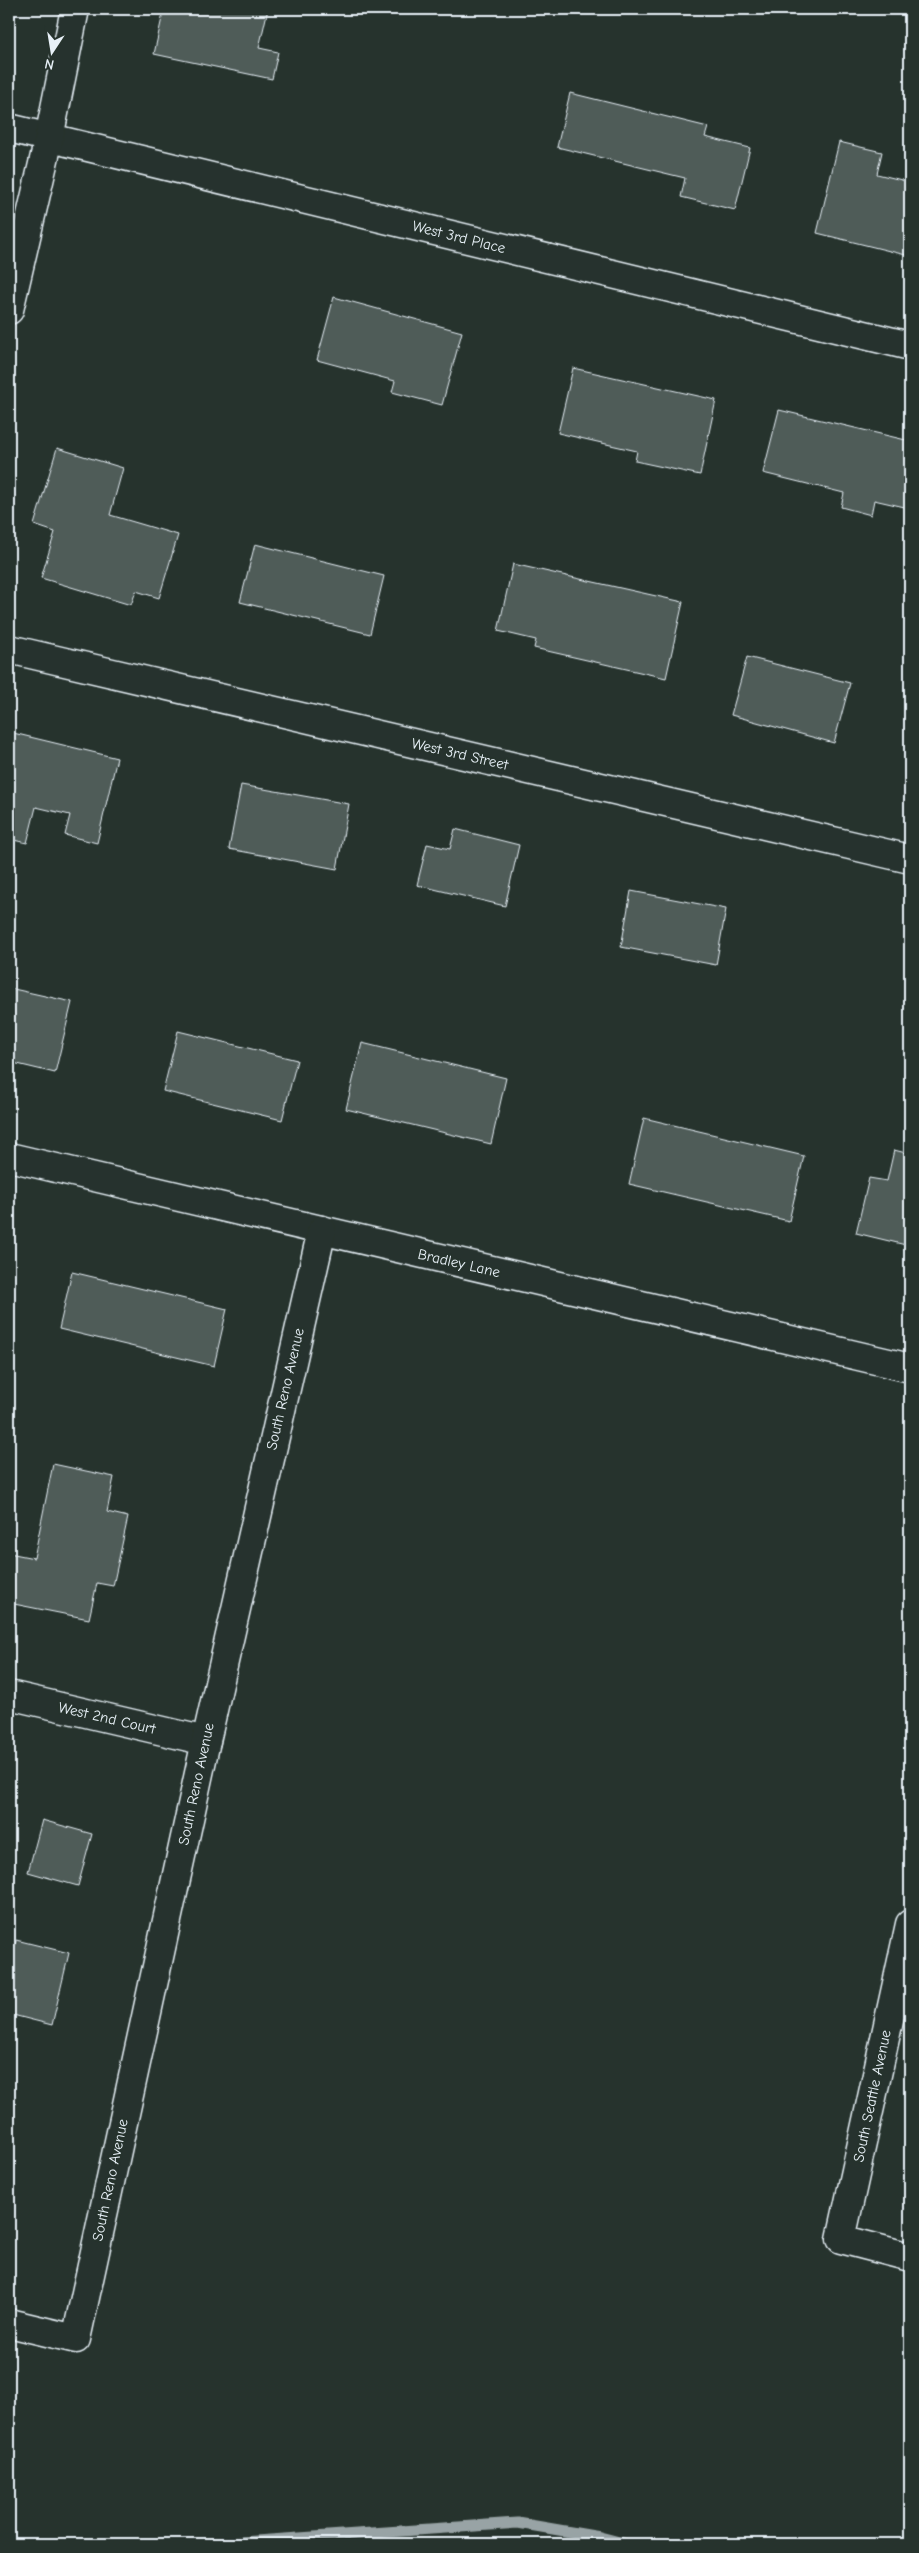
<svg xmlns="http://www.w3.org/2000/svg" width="919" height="2553" font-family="'Comic Neue',sans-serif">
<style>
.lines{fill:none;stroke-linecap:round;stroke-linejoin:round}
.stream{stroke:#98a3a5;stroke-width:11}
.building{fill:#505c59;stroke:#e8f1f8}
.minor-casing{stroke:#e8f1f8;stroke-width:31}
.minor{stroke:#26332d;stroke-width:28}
.labels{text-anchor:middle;stroke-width:4;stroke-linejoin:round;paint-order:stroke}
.street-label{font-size:15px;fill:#e8f1f8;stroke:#26332d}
</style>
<rect width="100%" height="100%" fill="#26332d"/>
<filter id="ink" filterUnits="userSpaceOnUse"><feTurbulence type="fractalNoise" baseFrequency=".02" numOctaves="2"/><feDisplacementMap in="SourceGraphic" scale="10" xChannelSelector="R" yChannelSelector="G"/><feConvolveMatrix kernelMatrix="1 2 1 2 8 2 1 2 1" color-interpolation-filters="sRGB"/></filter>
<g filter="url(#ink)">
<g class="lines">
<path class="stream" d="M213,2544L518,2523L600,2537L627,2544"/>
</g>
<g class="building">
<path d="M164,9H268L259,48L278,52L272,79L154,54Z"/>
<path d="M570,93L708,127L705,137L750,148L735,210L681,197L685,178L557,147Z"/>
<path d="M839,142L882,152L877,174L910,182V256L817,233Z"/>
<path d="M334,297L462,332L442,405L392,392L395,381L317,360Z"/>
<path d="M573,368L716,400L700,475L635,461L637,451L558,433Z"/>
<path d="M779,410L910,441L909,508L874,500L871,515L841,507L844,493L763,473Z"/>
<path d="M57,448L123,468L110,515L178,535L159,598L136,591L131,605L41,578L55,532L34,525Z"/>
<path d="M255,544L384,576L370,634L240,602Z"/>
<path d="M513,564L683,602L666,678L534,648L536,640L498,631Z"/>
<path d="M747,657L850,683L834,743L731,715Z"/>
<path d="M9,732L117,758L97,843L65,835L70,815L36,807L27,843L9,839Z"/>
<path d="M241,785L349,804L337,869L229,849Z"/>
<path d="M455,829L519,845L505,906L417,885L427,844L450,849Z"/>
<path d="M631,891L726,909L716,965L621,947Z"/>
<path d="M9,988L72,1002L55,1073L9,1062Z"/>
<path d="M178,1031L297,1060L282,1120L163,1091Z"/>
<path d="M362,1043L506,1078L491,1144L346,1109Z"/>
<path d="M644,1118L804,1156L789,1221L629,1184Z"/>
<path d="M894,1150L910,1154V1246L856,1233L869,1178L887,1181Z"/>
<path d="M72,1272L227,1309L214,1366L59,1329Z"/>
<path d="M53,1464L114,1477L107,1512L128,1517L113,1586L97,1583L89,1619L9,1603V1553L34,1558Z"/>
<path d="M42,1820L92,1834L78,1886L28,1872Z"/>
<path d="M16,1940L69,1953L52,2025L9,2014V1971Z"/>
</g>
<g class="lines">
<g class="minor-casing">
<g id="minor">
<path d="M9,128L910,346"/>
<path d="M9,310L49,138L75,9"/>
<path d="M9,649L910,859"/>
<path d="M9,1157L910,1368"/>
<path d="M9,1695L206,1741"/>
<path d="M910,1924L841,2239L910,2257"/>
<path d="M9,2323L76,2339L206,1741L322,1230"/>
</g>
</g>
<use href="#minor" class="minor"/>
</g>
</g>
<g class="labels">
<g class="street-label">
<text transform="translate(459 237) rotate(14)" y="5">West 3rd Place</text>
<text transform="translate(460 754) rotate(13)" y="5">West 3rd Street</text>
<text transform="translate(459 1263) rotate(13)" y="5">Bradley Lane</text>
<text transform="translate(285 1389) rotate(-77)" y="5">South Reno Avenue</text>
<text transform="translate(107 1718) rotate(13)" y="5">West 2nd Court</text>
<text transform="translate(196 1784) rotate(-78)" y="5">South Reno Avenue</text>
<text transform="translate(872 2096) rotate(-78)" y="5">South Seattle Avenue</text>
<text transform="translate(110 2180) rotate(-78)" y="5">South Reno Avenue</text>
</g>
</g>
<rect width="919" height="2553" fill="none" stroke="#26332d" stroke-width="30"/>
<rect x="15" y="15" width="889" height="2523" fill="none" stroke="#e8f1f8" stroke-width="2" filter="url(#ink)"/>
<g transform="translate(52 52) rotate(192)" stroke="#26332d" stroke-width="4" paint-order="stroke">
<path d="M0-4L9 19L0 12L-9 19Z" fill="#e8f1f8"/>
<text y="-8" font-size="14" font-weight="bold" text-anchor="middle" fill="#e8f1f8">N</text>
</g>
</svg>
